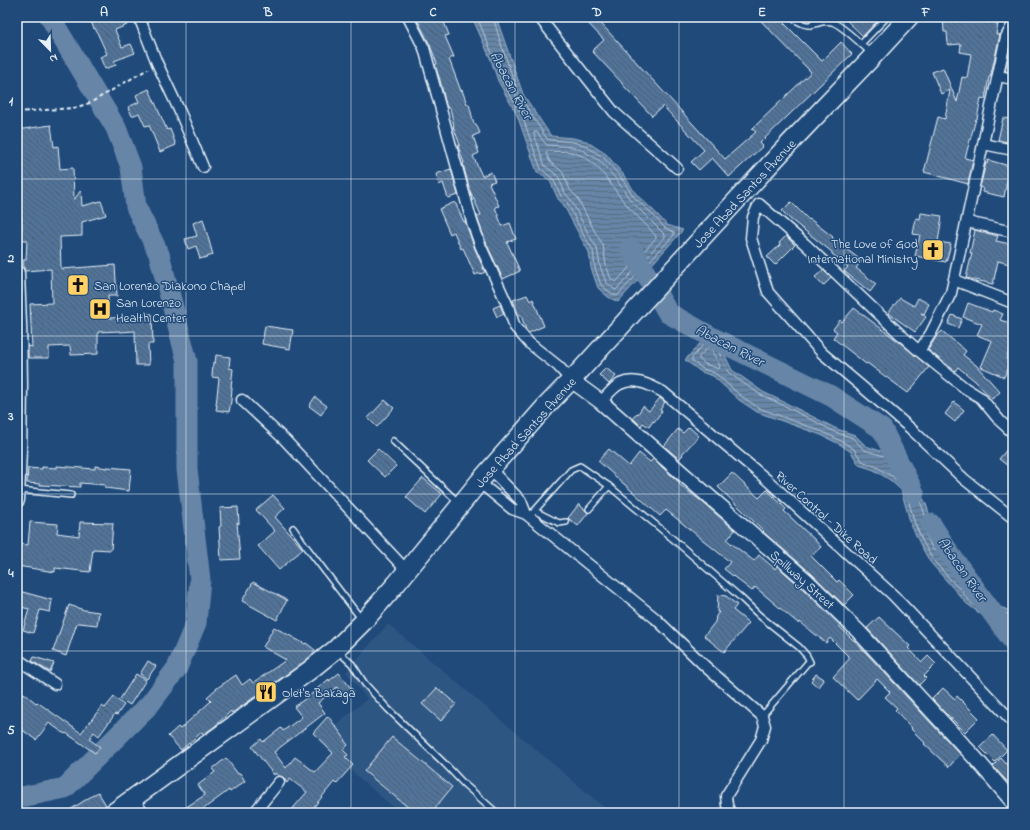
<svg xmlns="http://www.w3.org/2000/svg" width="1030" height="830" font-family="'Indie Flower',sans-serif">
<style>
.built{fill:#2e5683}
.water{fill:url(#water-rules);stroke:#9ab0c7}
.lines{fill:none;stroke-linecap:round;stroke-linejoin:round}
.shore{stroke:#b4c6d8;stroke-width:1}
.river{stroke:#6685a7;stroke-width:21}
.building{fill:url(#building-back-hatch);stroke:#e8f1f8}
.lane-casing{stroke:#e8f1f8;stroke-width:8}
.street-casing{stroke:#e8f1f8;stroke-width:13}
.secondary-casing{stroke:#e8f1f8;stroke-width:17}
.highway-casing{stroke:#e8f1f8;stroke-width:21}
.path{stroke:#e8f1f8;stroke-width:2;stroke-dasharray:4 3;stroke-linecap:butt}
.lane{stroke:#1f4a7a;stroke-width:5}
.street{stroke:#1f4a7a;stroke-width:10}
.secondary{stroke:#1f4a7a;stroke-width:14}
.highway{stroke:#1f4a7a;stroke-width:18}
.grid{fill:none;stroke:#e8f1f8;stroke-width:1;stroke-opacity:0.55}
.labels{text-anchor:middle;stroke-width:3;stroke-linejoin:round;paint-order:stroke}
.street-label{font-size:13px;fill:#e8f1f8;stroke:#1f4a7a}
.poi-label{font-size:13px;fill:#e8f1f8;stroke:#1f4a7a;text-anchor:start}
.water-label{font-size:14px;font-style:italic;fill:#d4e1ec;stroke:#1f4a7a}
.neatline{fill:none;stroke:#e8f1f8;stroke-width:1.5}
.grid-label{font-size:13px;text-anchor:middle;font-weight:bold;fill:#e8f1f8}
</style>
<defs>
<pattern id="water-rules" width="6" height="5" patternUnits="userSpaceOnUse"><rect width="6" height="5" fill="#6685a7"/><path d="M0 2.5h6" fill="none" stroke="#596d82"/></pattern>
<pattern id="building-back-hatch" width="6" height="6" patternUnits="userSpaceOnUse"><rect width="6" height="6" fill="#517399"/><path d="M-1 5l2 2M0 0l6 6M5-1l2 2" fill="none" stroke="#4c5e72"/></pattern>
</defs>
<rect width="100%" height="100%" fill="#1f4a7a"/>
<filter id="ink" filterUnits="userSpaceOnUse"><feTurbulence type="fractalNoise" baseFrequency=".025" numOctaves="2"/><feDisplacementMap in="SourceGraphic" scale="8" xChannelSelector="R" yChannelSelector="G"/><feConvolveMatrix kernelMatrix="1 2 1 2 8 2 1 2 1" color-interpolation-filters="sRGB"/></filter>
<g filter="url(#ink)">
<path class="built" d="M388,624L611,813H401L374,791L317,740L367,699L346,672Z"/>
<g class="water">
<path d="M472,17H496L523,94L551,136L573,138L586,141L606,154L623,174L637,195L655,212L667,225L683,230L618,302L608,297L598,288L591,268L589,252L582,240L563,204L558,199L550,181L537,172L517,115L498,81L491,60Z"/>
<path d="M712,330L720,338L722,349L732,370L745,379L763,392L784,402L837,429L855,435L866,446L889,454L908,475L918,489L926,504L932,522L941,535L956,569L966,586L982,594L995,605L1013,612V639L966,603L930,562L920,544L911,525L901,490L890,480L874,470L859,465L851,452L841,445L821,435L757,412L739,400L713,376L701,372L685,360Z"/>
</g>
<g class="lines">
<g class="shore">
<path d="M477,17L494,58L501,80L521,113L541,169L553,179L561,196L567,202L585,238L593,250L595,268L601,285L611,293L617,296L674,235V232L665,228L652,214L634,197L620,176L603,157L584,145L573,142L551,140L547,139L519,95L501,44L493,17"/>
<path d="M535,132H537L544,142L547,145L572,147L582,150L600,161L616,179L631,201L665,235V237L616,290L614,289L606,282L600,266L597,248L589,235L571,200L565,193L558,176L545,166L534,134Z"/>
<path d="M549,151C556,152 563,151 570,152C598,157 610,186 626,204C635,215 647,225 656,236V238L616,282L614,281L611,279L606,265L603,245L595,232L577,197L570,190L563,173L559,169L550,162L546,153L547,152Z"/>
<path d="M712,336L716,340L718,350L728,372L743,383L761,395L783,405L835,432L853,438L864,450L887,457L904,477L915,492L922,506L928,524L938,537L952,571L961,585V588H958L933,560L923,542L915,524L905,488L893,477L875,466L862,461L854,449L843,442L823,432L759,408L741,396L715,373L703,369L692,361V358Z"/>
<path d="M710,346L712,347L713,353L720,366L719,369L705,364L699,359V357Z"/>
<path d="M927,533H929L933,539L937,548L936,550H933L926,535Z"/>
<path d="M1013,615H1010L993,608L979,597L965,590L962,591C965,601 1002,628 1013,635"/>
</g>
<g class="river">
<path d="M630,248L634,253L668,313L715,339L831,396L882,429L914,493"/>
<path d="M931,524L951,556L1013,641"/>
<path d="M17,798L65,788L150,704L177,668L196,623L200,580L187,469V361L159,254L136,207L131,167L116,128L50,17"/>
</g>
</g>
<g class="building">
<path d="M89,17H124L127,25L115,30L122,47L131,44L135,53L114,61L116,65L105,69L100,57L107,54L95,28L94,29Z"/>
<path d="M416,17H442L449,35L445,36L454,57L449,59L461,91L462,90L467,104H469L474,124H476L480,133L473,136L479,153L473,156L482,176L491,172L495,181L489,183L499,206L495,207L502,226L510,223L516,239L507,242L520,271L503,279L487,245L478,220L477,216L481,215L470,191L463,164L464,163L458,146L460,145L453,126H454L450,108H448L446,105L440,80L435,65L437,64L430,45Z"/>
<path d="M582,17H595L725,159L756,132L752,129L811,72L757,17H778L822,61L841,42L852,54L760,143L763,146L729,177L712,158L699,170L691,162L704,150L663,106L652,116L622,84V83L592,51L604,40Z"/>
<path d="M843,17H881L863,36Z"/>
<path d="M943,17H997L996,24H998L996,34L1000,35L991,74L990,77H989L985,99L981,98L977,119H976L965,158L973,160L968,184L924,172L938,117L945,119L950,90L941,94L932,72L943,68L957,102L962,77L967,78L971,54L960,52L961,44L948,45L947,32H944Z"/>
<path d="M1013,38V72L1005,71Z"/>
<path d="M149,89L167,130L170,129L176,145L160,152L149,125L145,126L139,113L132,116L128,107L139,102L136,95Z"/>
<path d="M1003,118L1013,119V143L998,140Z"/>
<path d="M51,125L54,147L58,146L60,169L73,168L74,200L81,190L82,206L101,201L106,215L82,222V236L60,237L61,269L115,265L117,296H108L109,318L140,317V314H152L153,344H148L149,365H136L135,331L120,332V331L98,332V354L71,355L70,346L49,347V358H28V346L32,347L30,304L52,303L51,269L25,271L24,268L23,260H26L27,240H22L21,229H22L21,206H20L19,189H21L18,169L17,170V130Z"/>
<path d="M988,160L1013,167V171L1010,182L1007,181L1004,197L982,192L983,188L980,187L986,163L987,164Z"/>
<path d="M451,169L458,195L448,198L443,183L439,185L436,174Z"/>
<path d="M455,202L464,222L465,221L475,249L485,272L481,274L480,273L475,275L463,248L461,249L454,232L450,234L439,209Z"/>
<path d="M791,202L809,220L810,219L833,237L832,238L862,261L856,268L876,284L870,292L844,271L848,267L832,254V252L790,219L782,211Z"/>
<path d="M921,213L942,216L938,242L951,244L946,262L915,256L920,235L913,234L916,218L920,219Z"/>
<path d="M203,219L213,255L200,259L196,246L188,249L185,239L197,236L193,223Z"/>
<path d="M975,230L998,236L996,241L1010,244L1009,249L1013,250V265L998,261L993,284L966,278L972,253H970Z"/>
<path d="M786,236L795,245L775,265L767,257L780,245L779,243Z"/>
<path d="M823,270L831,278L823,286L815,277Z"/>
<path d="M527,295L530,301L533,299L544,326L529,333L526,330L521,315L519,316L513,300Z"/>
<path d="M900,298L914,306L918,298L929,304L924,314L921,313L926,317L915,332L888,313Z"/>
<path d="M968,303L992,312L993,310L1003,314L1000,320L1013,324V340L1006,359L1011,361L1004,377L981,367L992,341L977,335L982,324L963,317Z"/>
<path d="M500,305L504,314L497,317L493,308Z"/>
<path d="M854,308L898,341L929,367L908,393L867,363L866,364L833,338L837,332L833,329L840,320L842,322Z"/>
<path d="M952,315L962,319L958,328L948,324Z"/>
<path d="M265,326L293,330L290,349L262,344Z"/>
<path d="M942,331L966,351L963,355L976,365L1000,392L992,399L975,381L958,367L955,371L928,350L936,337Z"/>
<path d="M216,355L230,357L229,368L233,369L231,387H232L231,401L229,412L216,410L217,405H216L219,378L212,377L213,362L215,363Z"/>
<path d="M606,368L616,376L609,384L599,375Z"/>
<path d="M315,397L327,406L321,415L309,406Z"/>
<path d="M660,398L665,402L660,410L662,411L654,422L653,421L649,427L643,423L641,426L633,418L637,413L638,414L643,406L649,411Z"/>
<path d="M385,400L394,408L377,427L368,418Z"/>
<path d="M954,402L964,410L955,422L945,414Z"/>
<path d="M689,427L699,436L682,454L683,455L679,459L664,446L678,429L683,433Z"/>
<path d="M1013,442V470L999,459Z"/>
<path d="M378,449L396,466L385,477L367,460Z"/>
<path d="M609,449L629,466L639,453L650,462L653,459L680,483L679,484L701,501L735,530L727,540L754,561L759,555L775,569L777,566L800,586L840,625L839,626L853,640H854L960,754L949,767L939,758L924,744L925,743L911,729L912,728L895,710L897,708L885,697L890,692L877,679L857,700L833,677L850,658L830,638L826,643L800,622L799,624L755,587L752,591L724,569L730,562L666,510L660,516L598,461Z"/>
<path d="M57,466L95,469V466L107,468V467L131,469L129,491L105,488V485L80,483V487L40,485V484L27,483L28,468L42,469V467L57,468Z"/>
<path d="M732,473L759,498L767,490L786,509L784,511L814,539L821,547L811,556L837,582L839,580L854,595L844,605L812,574L763,532L764,531L718,487Z"/>
<path d="M423,478L442,494L425,514L406,497Z"/>
<path d="M273,495L285,508L275,517L303,549L279,570L258,546L275,531L256,510Z"/>
<path d="M579,504L588,513L578,526L568,518Z"/>
<path d="M238,507L239,524L237,522L240,559L221,560L219,527L221,526L220,508Z"/>
<path d="M30,522L58,524L57,533L79,536L80,522L113,523L111,550L93,549L90,572L55,568V572L17,566L20,544L28,545Z"/>
<path d="M253,582L287,600L277,620L242,601Z"/>
<path d="M19,591L52,600L50,612L40,610L33,633L23,630L29,609L17,606V600Z"/>
<path d="M718,595L726,596L737,605L733,610L749,623L724,652L704,636L715,622L716,616L719,612H717Z"/>
<path d="M69,605L84,610L99,612L97,625L79,623H77L66,656L53,651Z"/>
<path d="M879,617L910,646L908,648L922,662L928,656L936,664L924,676L926,678L919,685L867,628Z"/>
<path d="M274,627L305,644L306,643L315,650L312,655L304,662L232,713L231,711L214,727L204,734L202,732L181,750L168,736L178,727L180,729L211,701L207,697L217,688L236,675L242,685L250,679L253,683L286,660L263,647Z"/>
<path d="M34,657L54,663L50,672L32,661Z"/>
<path d="M148,661L156,666L147,679L140,674Z"/>
<path d="M339,673L354,692L346,698L337,687L318,703L325,713L274,752L286,768L295,757L315,772L333,753L313,733L328,716L345,739L344,740L348,745L343,750L348,755L345,757L353,765L336,784L334,782L313,808L319,813H289L307,792L290,779L287,783L283,777L278,776L275,773L274,775L252,747L261,739L263,742L281,728L283,731L302,717L294,707L313,693V692L329,679V681Z"/>
<path d="M136,674L146,680L130,705L120,699Z"/>
<path d="M816,674L824,679L818,687L811,681Z"/>
<path d="M437,688L456,704L441,721L422,704Z"/>
<path d="M943,688L955,699L957,696L979,718L965,732L947,714V715L932,699Z"/>
<path d="M17,693L22,696L24,693L36,703L37,702L81,733L102,706L105,708L114,697L124,705L117,715L115,714L99,736L94,732L89,739L100,747L95,753L66,733L65,734L49,723L36,740L17,726Z"/>
<path d="M993,735L1007,750L995,762L980,747Z"/>
<path d="M392,737L452,787L431,813H415L364,771Z"/>
<path d="M226,758L238,774L240,773L245,781L230,792L229,790L198,813H177L205,795L198,785L215,772L212,769Z"/>
<path d="M1001,758L1013,772V787L1005,779L993,766Z"/>
<path d="M98,792L106,805L95,813H65Z"/>
</g>
<g class="lines">
<g class="lane-casing">
<g id="lane">
<path d="M790,17C796,20 804,26 810,25C819,24 822,20 832,22C842,25 862,45 871,53"/>
<path d="M811,25L818,17"/>
<path d="M861,44L887,17"/>
<path d="M393,441L459,503"/>
<path d="M19,490L71,495"/>
<path d="M589,509L609,486"/>
<path d="M535,511L559,523L566,522"/>
<path d="M529,517L571,470L580,466L609,486L673,539L741,598L760,616L799,647L807,656L810,662L809,661L762,716"/>
<path d="M293,528L308,549L362,620"/>
<path d="M338,651L352,664L365,684L388,709L445,764L464,784L497,813"/>
</g>
</g>
<g class="street-casing">
<g id="street">
<path d="M139,17L157,63L180,112L203,167"/>
<path d="M408,17L424,48L472,222L481,247L507,304L515,327L529,343L558,366L571,380"/>
<path d="M539,17L614,112L677,168"/>
<path d="M998,76L1013,79"/>
<path d="M983,144L1013,150"/>
<path d="M967,222L1013,232"/>
<path d="M954,280L1013,303"/>
<path d="M919,351L931,333L951,293L1006,37L1013,24"/>
<path d="M242,400L285,440L407,571"/>
<path d="M601,402C607,396 612,388 620,384C635,377 650,385 663,392L766,479L893,595L1013,722"/>
<path d="M1013,433L1000,421L981,398L965,388L919,351L900,334L805,244L759,204L753,217L751,238L768,292L822,353L860,385L910,428L964,479L1013,518"/>
<path d="M490,469L521,501L526,514"/>
<path d="M479,482L512,509L526,514L655,618L707,668L762,716L765,726L761,740L726,796L727,805L730,813"/>
<path d="M17,659L55,684"/>
<path d="M133,798L143,813"/>
<path d="M254,813L279,782"/>
</g>
</g>
<g class="secondary-casing">
<g id="secondary">
<path d="M17,273C21,348 21,424 17,500"/>
<path d="M571,380L601,402L691,481L806,580L858,631L976,759L1013,802"/>
</g>
</g>
<g class="highway-casing">
<path id="highway" d="M113,813L310,670L336,649L363,622L397,583L479,482L546,406L579,372L710,229L787,146L874,55L909,17"/>
</g>
<path class="path" d="M17,112L74,108L90,103L148,69"/>
<use href="#lane" class="lane"/>
<use href="#street" class="street"/>
<use href="#secondary" class="secondary"/>
<use href="#highway" class="highway"/>
</g>
</g>
<path class="grid" d="M186,17V813M351,17V813M515,17V813M679,17V813M844,17V813M17,179H1013M17,336H1013M17,494H1013M17,651H1013"/>
<defs>
<g id="church-square" transform="scale(1.15)"><rect x="-9" y="-9" width="18" height="18" rx="4" fill="#ffd166" stroke="#1f4a7a"/><path d="M-1.2-6h2.4v3.5h3.3v2.4h-3.3V6h-2.4V-.1h-3.3v-2.4h3.3Z" fill="#111"/></g>
<g id="hospital-square" transform="scale(1.15)"><rect x="-9" y="-9" width="18" height="18" rx="4" fill="#ffd166" stroke="#1f4a7a"/><path d="M-5-5h3v3.5h4V-5h3V5h-3V1.5h-4V5h-3Z" fill="#111"/></g>
<g id="restaurant-square" transform="scale(1.15)"><rect x="-9" y="-9" width="18" height="18" rx="4" fill="#ffd166" stroke="#1f4a7a"/><path d="M-5-6h1v4h1v-4h1v4h1v-4h1v5L-1.5 .5V6h-2V.5L-5-1ZM5-6V6H3V1.5H1.5Q1.5-4 5-6Z" fill="#111"/></g>
</defs>
<g fill-rule="evenodd">
<use href="#church-square" x="933" y="250"/>
<use href="#church-square" x="78" y="285"/>
<use href="#hospital-square" x="100" y="309"/>
<use href="#restaurant-square" x="266" y="692"/>
</g>
<g class="labels">
<g class="street-label">
<text transform="translate(744 193) rotate(-47)" y="5">Jose Abad Santos Avenue</text>
<text transform="translate(525 432) rotate(-48)" y="5">Jose Abad Santos Avenue</text>
<text transform="translate(827 517) rotate(42)" y="5">River Control - Dike Road</text>
<text transform="translate(803 579) rotate(42)" y="5">Spillway Street</text>
</g>
<g class="poi-label">
<text x="918" y="248" text-anchor="end">The Love of God<tspan x="918" dy="15">International Ministry</tspan></text>
<text x="94" y="290">San Lorenzo Diakono Chapel</text>
<text x="116" y="307">San Lorenzo<tspan x="116" dy="15">Health Center</tspan></text>
<text x="282" y="697">Olet's Bakaga</text>
</g>
<g class="water-label">
<text transform="translate(512 85) rotate(62)" y="5">Abacan River</text>
<text transform="translate(730 345) rotate(27)" y="5">Abacan River</text>
<text transform="translate(963 569) rotate(55)" y="5">Abacan River</text>
</g>
</g>
<rect width="1030" height="830" fill="none" stroke="#1f4a7a" stroke-width="44"/>
<g transform="translate(50 50) rotate(157)" stroke="#1f4a7a" stroke-width="3" paint-order="stroke">
<path d="M0-3L7 15L0 10L-7 15Z" fill="#e8f1f8"/>
<text y="-6" font-size="11" font-weight="bold" text-anchor="middle" fill="#e8f1f8">N</text>
</g>
<rect x="22" y="22" width="986" height="786" class="neatline"/>
<g class="grid-label">
<text x="104" y="16">A</text>
<text x="268" y="16">B</text>
<text x="433" y="16">C</text>
<text x="597" y="16">D</text>
<text x="762" y="16">E</text>
<text x="926" y="16">F</text>
<text x="11" y="105">1</text>
<text x="11" y="262">2</text>
<text x="11" y="420">3</text>
<text x="11" y="577">4</text>
<text x="11" y="734">5</text>
</g>
</svg>
